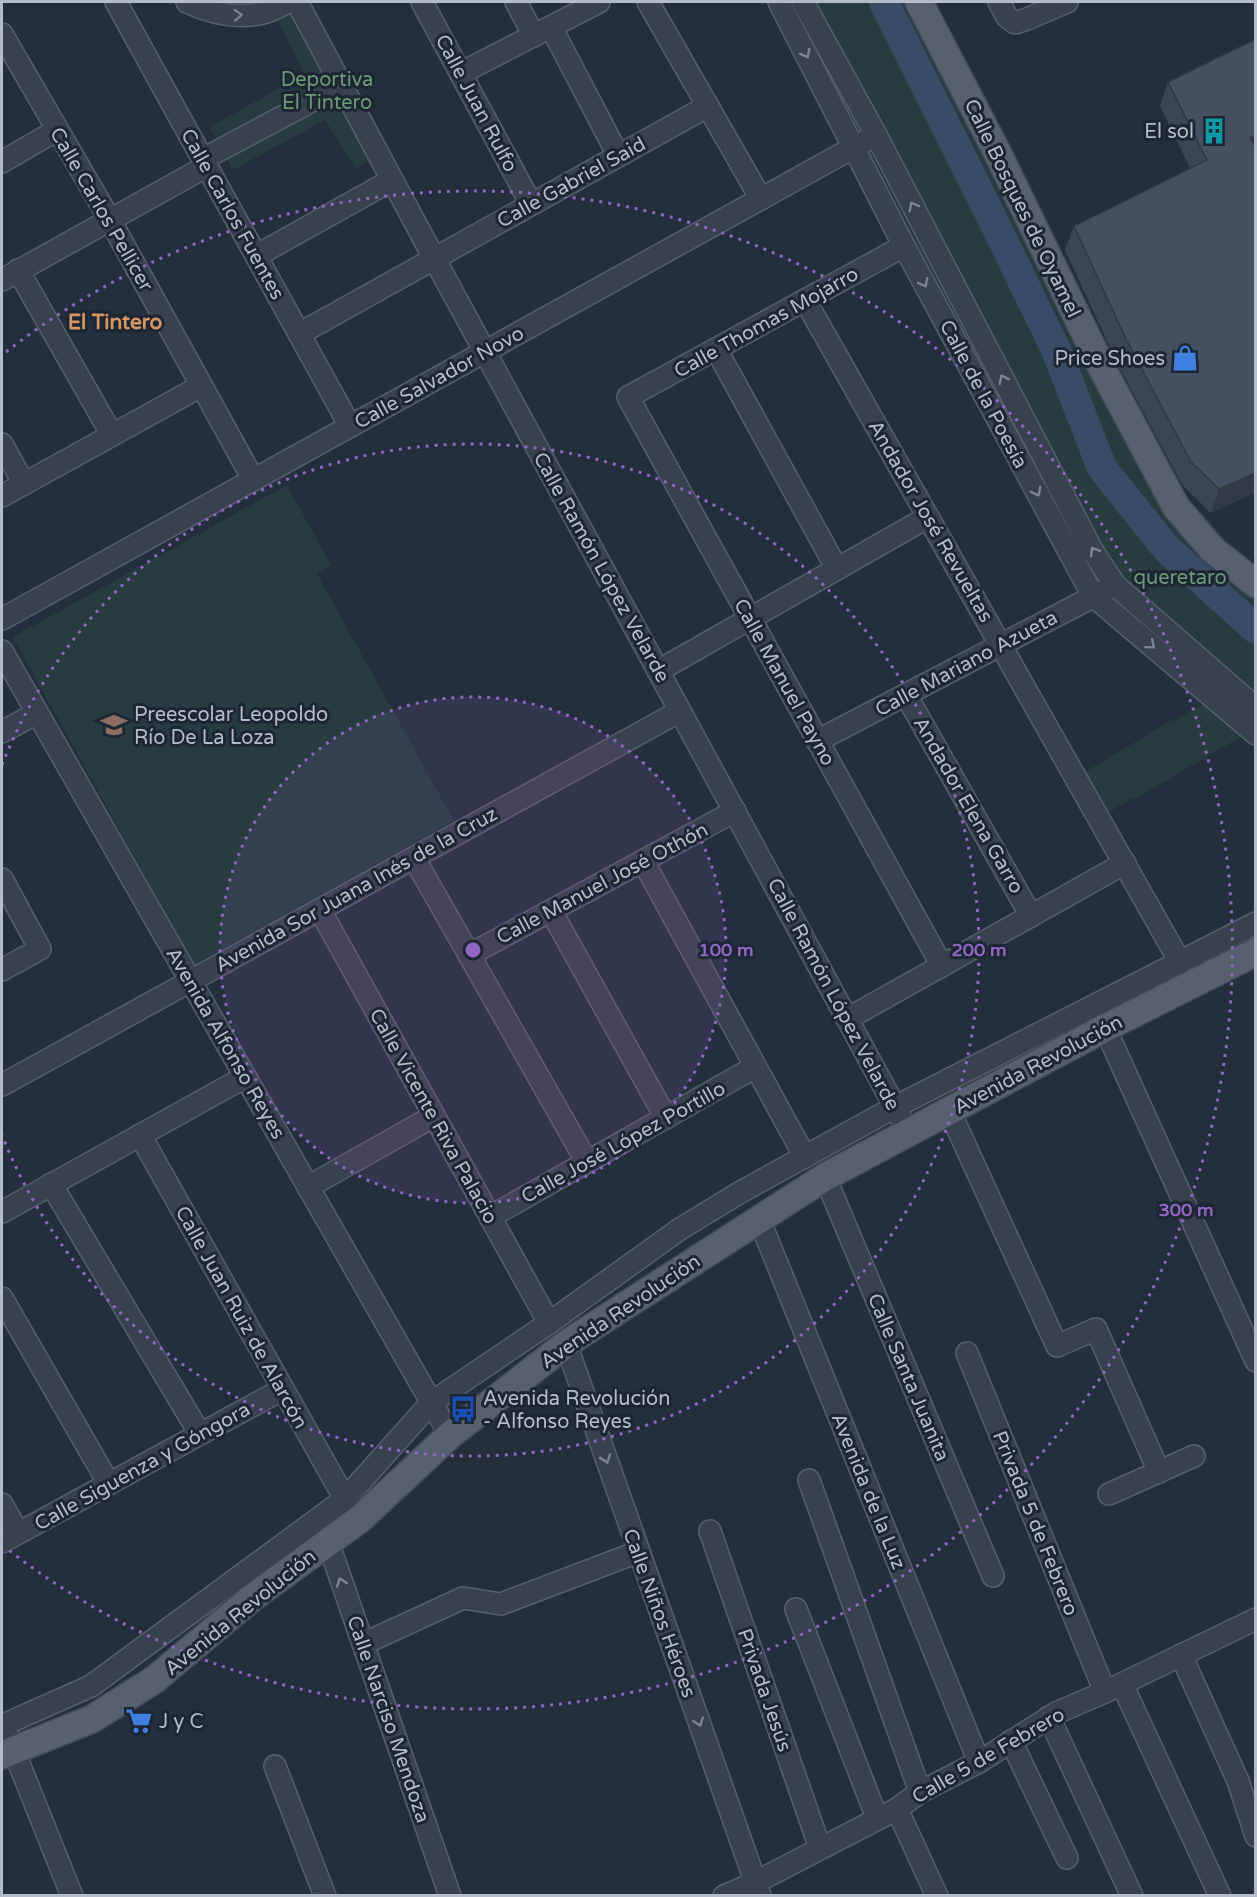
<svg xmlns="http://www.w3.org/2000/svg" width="1257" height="1897" font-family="'Varela Round',sans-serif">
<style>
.green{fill:#263c3f}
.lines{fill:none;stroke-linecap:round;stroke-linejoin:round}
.river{stroke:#394c67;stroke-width:30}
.minor-casing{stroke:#565f6c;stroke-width:24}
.major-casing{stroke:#414a57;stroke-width:30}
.minor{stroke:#38414e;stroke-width:21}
.major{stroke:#56606e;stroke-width:27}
.wall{fill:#3b4654}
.shaded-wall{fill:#303945}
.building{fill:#455162;stroke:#303945;stroke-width:1.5}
.oneway{stroke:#7c8592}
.ring{fill:none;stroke:#9266c3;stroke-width:3;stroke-dasharray:3 6}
.labels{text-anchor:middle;stroke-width:6;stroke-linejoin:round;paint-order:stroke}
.park-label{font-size:20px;fill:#6b9a76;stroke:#1d2633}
.street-label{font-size:20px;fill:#b4bcc9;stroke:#1d2633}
.poi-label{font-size:20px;fill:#b4bcc9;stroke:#1d2633;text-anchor:start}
.neighbourhood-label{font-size:21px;font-weight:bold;fill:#d59563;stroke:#1d2633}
.centre{fill:#9266c3;stroke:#1d2633;stroke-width:3}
.ring-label{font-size:18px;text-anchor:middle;font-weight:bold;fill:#9266c3;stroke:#1d2633;stroke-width:6;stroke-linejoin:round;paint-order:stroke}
</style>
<rect width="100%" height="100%" fill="#242f3e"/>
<g class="green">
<path d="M214,2H311L389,148L356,168L325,120L233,170L210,127L304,74L271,6L262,11Z"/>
<path d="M785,2H797L1097,563L1255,710V730L1254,729L1135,799L1133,798L1099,818L1075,778L1172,720L1173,721L1216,697L1100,593Z"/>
<path d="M803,2H912L1070,303L1142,477L1255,580V708L1135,602L1072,510Z"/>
<path d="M287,485L331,565L317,574L454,821L194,965L13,637Z"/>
</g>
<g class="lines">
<path class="river" d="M884,2L987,208L1056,350L1102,468L1166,548L1256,629"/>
<g class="minor-casing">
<g id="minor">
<path d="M116,2L350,426"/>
<path d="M187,2C210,13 237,19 263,13C272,11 281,5 289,2"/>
<path d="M297,2L434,258L901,1118"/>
<path d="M422,2L531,204"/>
<path d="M516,2L534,36"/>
<path d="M648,2L761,199"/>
<path d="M779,2L904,246L1093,596L1256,734"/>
<path d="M803,2L876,135L1092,550L1115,585L1256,708"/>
<path d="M999,2L1007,17L1015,23L1027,19L1067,2"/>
<path d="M551,27L618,155"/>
<path d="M2,34L110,220L253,479"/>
<path d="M461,73L599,2"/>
<path d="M203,159L342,85"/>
<path d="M2,162L57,130"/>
<path d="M904,246L628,397L942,966"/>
<path d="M256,256L392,180"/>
<path d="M18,270L112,435"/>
<path d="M2,280L207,166"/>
<path d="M805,300L1180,962"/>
<path d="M299,334L708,106"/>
<path d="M716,349L837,569"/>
<path d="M2,444L24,484"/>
<path d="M2,496L201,386"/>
<path d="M2,619L876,135"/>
<path d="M2,651L450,1435"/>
<path d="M658,671L928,517"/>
<path d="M906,695L1031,916"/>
<path d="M2,732L37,713"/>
<path d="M817,741L1104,591"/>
<path d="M414,858L587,1162"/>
<path d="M643,861L805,1157"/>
<path d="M2,879L40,949L2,970"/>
<path d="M320,910L549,1323"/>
<path d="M551,911L666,1118"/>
<path d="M469,955L735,811"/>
<path d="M847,1019L1125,863"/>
<path d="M1105,1028L1256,1361"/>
<path d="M2,1085L680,711"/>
<path d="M949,1110L1057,1346L1096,1329L1159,1472"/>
<path d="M140,1135L345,1499"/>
<path d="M825,1177L993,1576"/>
<path d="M51,1184L200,1434"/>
<path d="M308,1187L434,1116"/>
<path d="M2,1212L245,1077"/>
<path d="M490,1217L755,1067"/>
<path d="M759,1219L979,1762"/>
<path d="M2,1298L109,1484"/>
<path d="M566,1344L760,1895"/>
<path d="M967,1353L1105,1692"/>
<path d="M809,1480L920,1792"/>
<path d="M1109,1494L1194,1456"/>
<path d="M2,1504L18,1533"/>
<path d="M710,1531L820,1848"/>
<path d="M2,1542L283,1389"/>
<path d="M328,1542L450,1896"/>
<path d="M796,1609L877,1818"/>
<path d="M363,1644L463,1598L501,1604L638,1552"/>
<path d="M1181,1655L1238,1781L1256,1836"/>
<path d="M1122,1684L1220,1896"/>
<path d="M1049,1717L1132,1896"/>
<path d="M3,1725L91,1686L345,1499L431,1403L549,1323L680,1229L739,1193L895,1107L1256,923"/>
<path d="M8,1736L72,1896"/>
<path d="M1011,1741L1067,1858"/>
<path d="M275,1766L325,1896"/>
<path d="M897,1809L937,1896"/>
<path d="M724,1896L756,1882L897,1809L920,1792L979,1762L1056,1713L1105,1692L1256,1619"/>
</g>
</g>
<g class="major-casing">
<g id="major">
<path d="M919,2L997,152L1103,370L1176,507L1213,550L1256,584"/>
<path d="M2,1755L92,1719L154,1680L252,1598L360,1519L450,1435L566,1344L825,1177L1105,1028L1256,952"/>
</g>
</g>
<use href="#minor" class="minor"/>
<use href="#major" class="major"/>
</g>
<path class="wall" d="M1256,39V492L1211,513L1183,486L1117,363L1065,250L1074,226L1190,168L1160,106L1168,82Z"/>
<g class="shaded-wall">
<path d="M1256,135V155L1250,138Z"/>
<path d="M1256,473V492L1211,513L1219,489Z"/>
</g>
<path class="building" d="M1256,39V135L1250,138L1256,148V473L1219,489L1191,462L1126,339L1074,226L1207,160L1168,82Z"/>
<defs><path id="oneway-chevron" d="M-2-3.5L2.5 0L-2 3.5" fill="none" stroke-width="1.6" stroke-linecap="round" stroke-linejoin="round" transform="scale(1.5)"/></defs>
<g class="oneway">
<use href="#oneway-chevron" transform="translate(238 15) rotate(-3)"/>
<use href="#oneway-chevron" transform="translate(806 54) rotate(63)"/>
<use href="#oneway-chevron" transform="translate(913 206) rotate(-118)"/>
<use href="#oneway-chevron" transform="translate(924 283) rotate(62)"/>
<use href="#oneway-chevron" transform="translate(1003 379) rotate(-117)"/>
<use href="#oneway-chevron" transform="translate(1037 492) rotate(62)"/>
<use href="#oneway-chevron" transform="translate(1094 551) rotate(-121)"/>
<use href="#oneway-chevron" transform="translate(1151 645) rotate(40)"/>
<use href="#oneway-chevron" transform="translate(606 1459) rotate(71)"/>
<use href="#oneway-chevron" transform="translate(341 1582) rotate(-109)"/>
<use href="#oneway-chevron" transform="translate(699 1722) rotate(70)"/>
</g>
<circle cx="473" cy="950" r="253" fill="#9266c3" fill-opacity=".12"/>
<g class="ring">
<circle cx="473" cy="950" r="253"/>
<path d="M2 765A506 506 0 1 1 2 1135"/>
<path d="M6 352A759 759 0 1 1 6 1548"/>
</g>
<defs>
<g id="building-bare" transform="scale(2.07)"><path d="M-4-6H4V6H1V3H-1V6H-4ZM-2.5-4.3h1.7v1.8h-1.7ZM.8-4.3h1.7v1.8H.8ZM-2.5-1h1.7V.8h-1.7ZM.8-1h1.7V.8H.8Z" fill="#0f9aa8" stroke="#1d2633" stroke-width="2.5" paint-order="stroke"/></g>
<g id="shop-bare" transform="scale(2.07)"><path d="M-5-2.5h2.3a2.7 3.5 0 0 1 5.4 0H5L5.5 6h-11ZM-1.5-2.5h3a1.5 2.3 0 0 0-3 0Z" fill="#3f7fe0" stroke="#1d2633" stroke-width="2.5" paint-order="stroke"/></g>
<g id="school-bare" transform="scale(2.07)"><path d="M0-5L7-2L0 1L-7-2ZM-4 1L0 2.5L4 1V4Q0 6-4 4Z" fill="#8d6e63" stroke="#1d2633" stroke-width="2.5" paint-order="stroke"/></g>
<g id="bus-bare" transform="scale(2.07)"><path d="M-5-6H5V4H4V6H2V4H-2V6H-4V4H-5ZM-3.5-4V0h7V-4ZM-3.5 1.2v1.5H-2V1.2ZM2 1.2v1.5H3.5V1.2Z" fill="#1a4fb4" stroke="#1d2633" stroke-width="2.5" paint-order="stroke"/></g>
<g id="supermarket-bare" transform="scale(2.07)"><path d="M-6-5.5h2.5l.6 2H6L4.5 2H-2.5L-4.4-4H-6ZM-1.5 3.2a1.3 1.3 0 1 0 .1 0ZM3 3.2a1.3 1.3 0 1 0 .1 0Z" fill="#3f7fe0" stroke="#1d2633" stroke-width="2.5" paint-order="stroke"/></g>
</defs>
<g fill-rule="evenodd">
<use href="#building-bare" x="1214" y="131"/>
<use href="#shop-bare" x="1185" y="358"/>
<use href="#school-bare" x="114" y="725"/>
<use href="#bus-bare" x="463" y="1409"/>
<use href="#supermarket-bare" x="139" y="1721"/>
</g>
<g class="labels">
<g class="park-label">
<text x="327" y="86">Deportiva<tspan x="327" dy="23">El Tintero</tspan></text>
<text x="1180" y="584">queretaro</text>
</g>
<g class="street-label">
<text transform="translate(477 103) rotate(62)" y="7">Calle Juan Rulfo</text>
<text transform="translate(571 182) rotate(-29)" y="7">Calle Gabriel Said</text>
<text transform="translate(1023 208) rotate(64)" y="7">Calle Bosques de Oyamel</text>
<text transform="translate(102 209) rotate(60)" y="7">Calle Carlos Pellicer</text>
<text transform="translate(233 214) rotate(61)" y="7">Calle Carlos Fuentes</text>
<text transform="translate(766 322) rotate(-29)" y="7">Calle Thomas Mojarro</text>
<text transform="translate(439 377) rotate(-29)" y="7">Calle Salvador Novo</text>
<text transform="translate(984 394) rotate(62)" y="7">Calle de la Poesía</text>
<text transform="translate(931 521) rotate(60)" y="7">Andador José Revueltas</text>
<text transform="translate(602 567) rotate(61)" y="7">Calle Ramón López Velarde</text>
<text transform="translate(966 663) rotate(-28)" y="7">Calle Mariano Azueta</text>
<text transform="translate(785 682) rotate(61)" y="7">Calle Manuel Payno</text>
<text transform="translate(969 805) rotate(60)" y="7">Andador Elena Garro</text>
<text transform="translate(602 883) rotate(-28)" y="7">Calle Manuel José Othón</text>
<text transform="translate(356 889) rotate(-29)" y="7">Avenida Sor Juana Inés de la Cruz</text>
<text transform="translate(834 994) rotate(62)" y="7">Calle Ramón López Velarde</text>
<text transform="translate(226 1043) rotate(60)" y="7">Avenida Alfonso Reyes</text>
<text transform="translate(1038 1064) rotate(-28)" y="7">Avenida Revolución</text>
<text transform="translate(434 1116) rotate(61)" y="7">Calle Vicente Riva Palacio</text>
<text transform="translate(623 1142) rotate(-29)" y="7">Calle José López Portillo</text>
<text transform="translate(620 1311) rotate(-34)" y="7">Avenida Revolución</text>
<text transform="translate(242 1317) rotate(61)" y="7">Calle Juan Ruiz de Alarcón</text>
<text transform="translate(909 1377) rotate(67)" y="7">Calle Santa Juanita</text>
<text transform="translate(142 1466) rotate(-29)" y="7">Calle Siguenza y Góngora</text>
<text transform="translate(869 1491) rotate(68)" y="7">Avenida de la Luz</text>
<text transform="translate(1036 1523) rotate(68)" y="7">Privada 5 de Febrero</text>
<text transform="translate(240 1612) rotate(-39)" y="7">Avenida Revolución</text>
<text transform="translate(660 1613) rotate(70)" y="7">Calle Niños Héroes</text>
<text transform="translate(765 1690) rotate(71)" y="7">Privada Jesús</text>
<text transform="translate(389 1719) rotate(71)" y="7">Calle Narciso Mendoza</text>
<text transform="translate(988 1755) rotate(-30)" y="7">Calle 5 de Febrero</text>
</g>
<g class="poi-label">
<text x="1194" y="138" text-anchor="end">El sol</text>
<text x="1165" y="365" text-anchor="end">Price Shoes</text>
<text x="134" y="721">Preescolar Leopoldo<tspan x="134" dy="23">Río De La Loza</tspan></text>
<text x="483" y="1405">Avenida Revolución<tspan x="483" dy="23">- Alfonso Reyes</tspan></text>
<text x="159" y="1728">J y C</text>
</g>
<g class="neighbourhood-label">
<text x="115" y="329">El Tintero</text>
</g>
</g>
<circle cx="473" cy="950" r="9" class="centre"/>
<g class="ring-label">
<text x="726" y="956">100 m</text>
<text x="979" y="956">200 m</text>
<text x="1186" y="1216">300 m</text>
</g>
<rect width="1257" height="1897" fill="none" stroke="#b4bcc9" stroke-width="6"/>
</svg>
